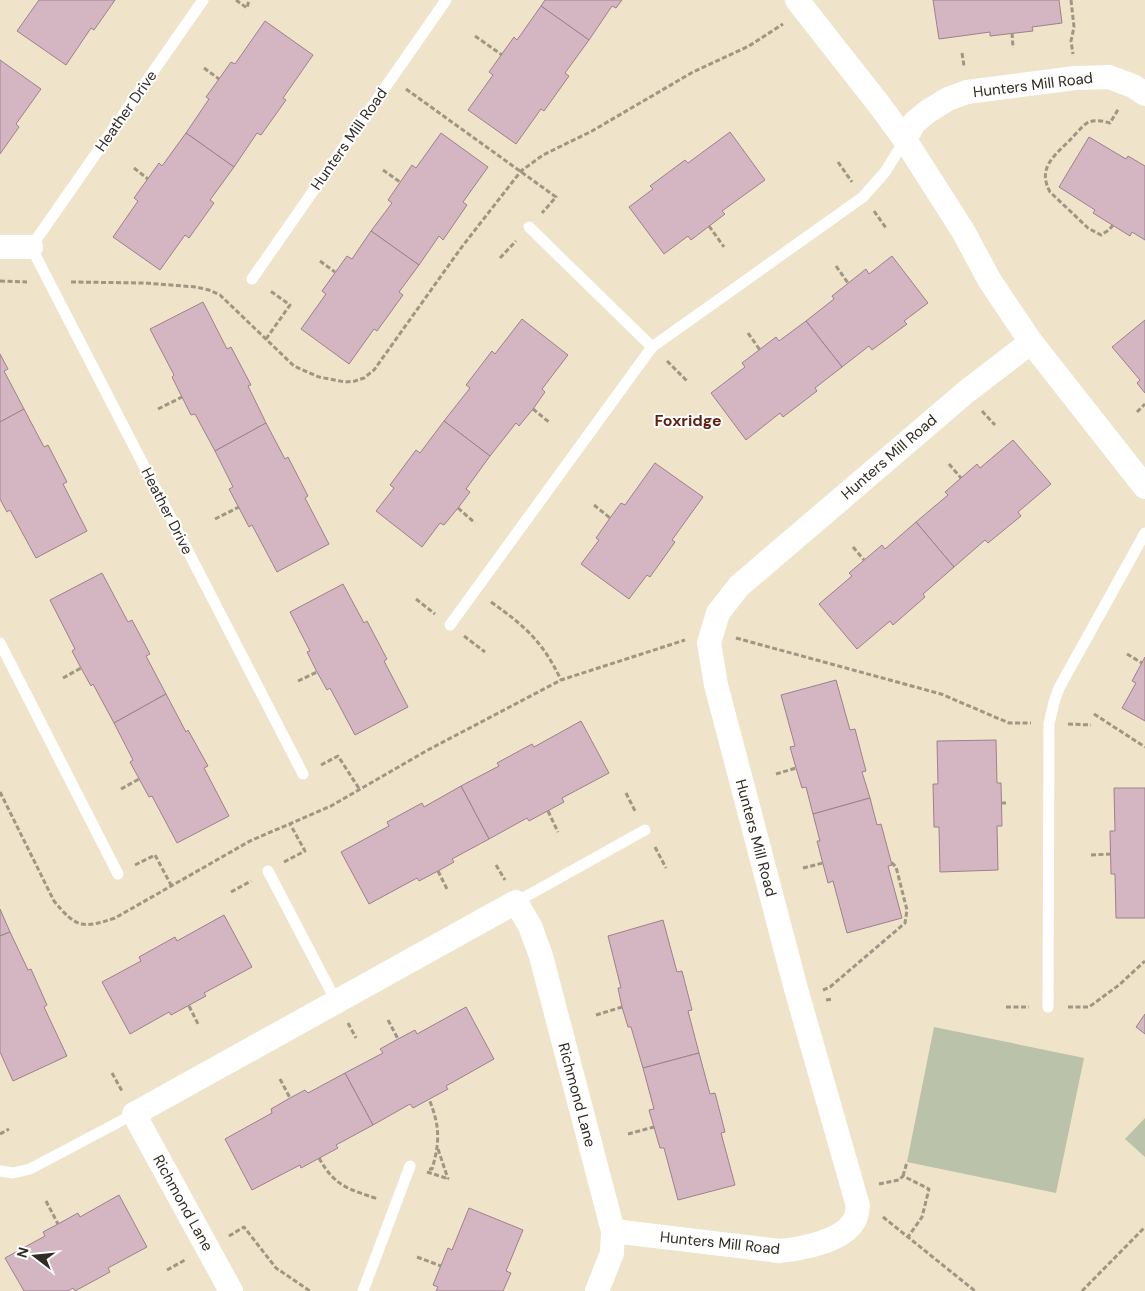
<svg xmlns="http://www.w3.org/2000/svg" width="1145" height="1291" font-family="'DM Sans',sans-serif">
<style>
.green{fill:#bac2aa}
.building{fill:#d4b6c2;stroke:#9d818c}
.lines{fill:none;stroke-linecap:round;stroke-linejoin:round}
.path{stroke:#9f9683;stroke-width:3;stroke-dasharray:5 2.5;stroke-linecap:butt}
.service{stroke:#fff;stroke-width:11}
.minor{stroke:#fff;stroke-width:24}
.labels{text-anchor:middle;stroke-width:4;stroke-linejoin:round;paint-order:stroke}
.street-label{font-size:15px;fill:#312c23;stroke:#fff}
.neighbourhood-label{font-size:16px;font-weight:bold;fill:#611f10;stroke:#fff}
</style>
<rect width="100%" height="100%" fill="#efe3c9"/>
<g class="green">
<path d="M934,1027L1084,1058L1056,1193L907,1162Z"/>
<path d="M1145,1118V1157L1125,1139Z"/>
</g>
<g class="building">
<path d="M39,0H115L94,30L91,28L66,65L17,31Z"/>
<path d="M545,0H622L616,8L612,6L589,40L541,6Z"/>
<path d="M933,0H1059L1062,23L1032,27L1033,31L990,36V32L939,39Z"/>
<path d="M541,6L589,40L565,73L569,76L544,111L541,109L516,144L468,110L493,75L489,72L514,37L517,40Z"/>
<path d="M265,21L313,55L283,98L286,100L261,135L257,133L234,167L186,133L209,99L206,97L219,79L231,62L235,64Z"/>
<path d="M0,60L41,89L16,124L19,127L0,154Z"/>
<path d="M730,132L765,180L722,211L725,214L691,240L688,236L664,254L629,207L653,189L650,186L685,160L688,163Z"/>
<path d="M186,133L234,167L210,200L214,203L189,238L185,235L160,270L113,237L138,201L134,198L159,163L162,166Z"/>
<path d="M441,133L488,167L463,202L467,205L443,240L439,236L419,265L371,231L392,203L388,200L412,165L416,168Z"/>
<path d="M1089,137L1126,159L1128,156L1145,166V240L1132,232L1130,236L1093,213L1095,210L1059,187Z"/>
<path d="M371,231L419,265L399,292L403,295L377,331L374,329L349,364L301,329L326,294L322,291L347,256L352,259Z"/>
<path d="M892,256L928,303L904,321L907,324L872,350L869,346L842,367L806,321L834,299L832,296L866,269L869,274Z"/>
<path d="M203,302L227,349L231,347L251,385L248,386L266,423L215,451L195,414L191,415L172,377L174,375L150,329Z"/>
<path d="M522,319L568,355L542,389L545,392L533,409L519,426L516,423L490,456L444,421L470,388L466,385L492,351L495,354Z"/>
<path d="M1145,320V393L1137,383L1140,380L1112,347Z"/>
<path d="M806,321L842,367L815,388L817,391L783,417L780,413L746,440L711,393L745,367L742,363L776,337L779,341Z"/>
<path d="M0,354L8,369L4,371L24,409L0,422Z"/>
<path d="M24,409L44,447L48,445L67,482L63,484L87,531L36,558L10,510L7,512L0,499V422Z"/>
<path d="M444,421L490,456L466,489L470,492L458,508L444,525L440,523L422,547L376,511L394,488L390,485L416,450L420,453Z"/>
<path d="M266,423L285,459L288,457L308,496L305,498L329,544L277,572L252,525L249,527L229,489L233,487L215,451Z"/>
<path d="M1013,440L1051,484L1018,512L1021,516L988,543L985,540L954,567L916,522L948,495L945,492L977,464L980,468Z"/>
<path d="M655,463L703,497L672,540L675,542L650,577L647,575L629,599L581,564L599,540L596,538L610,518L621,503L625,505Z"/>
<path d="M916,522L954,567L923,594L925,597L893,625L890,621L857,649L819,604L852,576L849,573L882,545L885,549Z"/>
<path d="M102,573L128,622L132,620L150,654L146,656L166,694L114,723L93,684L91,686L81,668L72,651L75,649L50,600Z"/>
<path d="M343,584L364,623L367,621L387,659L384,661L408,707L355,735L330,688L327,690L317,672L307,652L310,651L290,612Z"/>
<path d="M1145,657V721L1122,708L1136,683L1132,681Z"/>
<path d="M836,680L850,730L855,729L866,771L862,772L870,798L813,814L806,787L802,788L796,768L790,747L795,746L781,695Z"/>
<path d="M166,694L186,732L188,730L208,766L204,768L229,816L177,843L152,796L149,797L130,762L133,760L114,723Z"/>
<path d="M581,721L609,773L562,798L564,802L529,821L527,818L489,839L461,786L499,766L497,763L532,744L534,747Z"/>
<path d="M996,740L997,783H1001L1002,826H997L998,870L940,872L939,827H934L933,784H938L937,741Z"/>
<path d="M461,786L489,839L452,859L454,862L438,871L419,881L417,878L369,904L341,852L389,826L387,822L422,803L424,807Z"/>
<path d="M1114,788H1145V918H1116L1115,874H1111L1110,831H1115Z"/>
<path d="M870,798L877,825L881,824L892,865L888,866L902,918L847,933L833,881L828,883L817,841H820L813,814Z"/>
<path d="M0,909L10,932L0,936Z"/>
<path d="M224,915L252,967L204,993L206,996L171,1015L169,1012L130,1034L102,982L141,961L139,957L175,937L177,941Z"/>
<path d="M663,920L677,972L682,971L692,1010L688,1011L699,1053L643,1068L631,1027H628L622,1007L618,988H621L608,936Z"/>
<path d="M10,932L28,970L31,969L47,1005L44,1007L67,1056L13,1081L0,1052V936Z"/>
<path d="M466,1007L494,1059L446,1086L448,1089L413,1108L410,1104L373,1125L345,1073L383,1053L380,1049L398,1039L415,1030L417,1034Z"/>
<path d="M1145,1014V1034L1136,1027Z"/>
<path d="M699,1053L710,1094L715,1093L725,1132L721,1133L735,1185L678,1200L664,1148H660L649,1110L654,1109L643,1068Z"/>
<path d="M345,1073L373,1125L336,1145L338,1148L301,1168L300,1165L252,1190L225,1139L272,1113L271,1109L290,1098L305,1090L308,1093Z"/>
<path d="M119,1195L147,1247L108,1268L110,1272L75,1291L73,1288L68,1291H24L5,1258L45,1236L43,1232L58,1224L78,1213L80,1217Z"/>
<path d="M469,1208L523,1230L506,1271L511,1273L503,1291H436L438,1287L433,1285L448,1248L452,1250Z"/>
</g>
<g class="lines">
<g class="path">
<path d="M236,0L247,8L249,0"/>
<path d="M1071,0L1074,27L1071,41L1073,54"/>
<path d="M1012,33L1013,48"/>
<path d="M475,36L502,55"/>
<path d="M962,53L964,66"/>
<path d="M204,68L219,79"/>
<path d="M406,89L556,197L542,213"/>
<path d="M838,162L852,182"/>
<path d="M134,168L148,179"/>
<path d="M383,170L400,182"/>
<path d="M874,211L886,228"/>
<path d="M1113,225L1109,230L1101,235L1088,228L1050,192C1037,168 1054,156 1070,140C1075,135 1081,127 1087,123C1094,119 1103,121 1110,123L1119,108"/>
<path d="M709,226L724,247"/>
<path d="M500,258L516,241"/>
<path d="M320,261L335,272"/>
<path d="M836,266L848,283"/>
<path d="M0,281L27,282"/>
<path d="M71,282L145,283L196,287L209,290L220,295L294,366L319,377L345,382L355,381L364,378L374,370L461,248L521,171L543,155L592,131L693,72L749,46L783,24"/>
<path d="M748,333L760,350"/>
<path d="M266,339L290,305L269,290"/>
<path d="M667,361L687,381"/>
<path d="M158,409L182,397"/>
<path d="M533,409L550,423"/>
<path d="M982,411L995,425"/>
<path d="M1137,412L1145,404"/>
<path d="M949,464L961,478"/>
<path d="M594,505L610,518"/>
<path d="M458,508L475,523"/>
<path d="M215,519L239,507"/>
<path d="M853,547L864,560"/>
<path d="M416,599L435,614"/>
<path d="M491,602C525,626 543,642 561,680"/>
<path d="M464,636L485,652"/>
<path d="M736,638L941,694L1009,723H1031"/>
<path d="M1127,654L1142,663"/>
<path d="M63,678L81,668"/>
<path d="M298,681L317,672"/>
<path d="M1094,714L1145,747"/>
<path d="M1068,724L1091,725"/>
<path d="M321,765L338,756L360,790"/>
<path d="M776,774L796,768"/>
<path d="M121,789L139,779"/>
<path d="M0,792L54,901C76,928 83,929 115,918L250,841L331,806L426,751L561,680L685,640"/>
<path d="M626,793L636,813"/>
<path d="M1001,803H1008"/>
<path d="M548,811L558,832"/>
<path d="M655,847L666,868"/>
<path d="M1091,855L1111,854"/>
<path d="M284,862L305,851L290,824"/>
<path d="M135,865L155,855L171,885"/>
<path d="M496,865L505,880"/>
<path d="M803,868L823,863"/>
<path d="M438,871L448,891"/>
<path d="M231,892L251,881"/>
<path d="M823,990L830,987L905,923L907,910L896,867L891,862"/>
<path d="M826,1000L833,999"/>
<path d="M189,1006L199,1026"/>
<path d="M1006,1007H1029"/>
<path d="M1068,1007H1089L1119,985L1145,961"/>
<path d="M596,1015L622,1007"/>
<path d="M388,1020L398,1039"/>
<path d="M348,1023L356,1038"/>
<path d="M112,1073L122,1091"/>
<path d="M280,1079L290,1098"/>
<path d="M0,1134L9,1129"/>
<path d="M628,1134L654,1127"/>
<path d="M438,1149L448,1179"/>
<path d="M319,1158C335,1187 349,1189 378,1199"/>
<path d="M429,1169H432C440,1142 440,1126 429,1099"/>
<path d="M427,1172L449,1179"/>
<path d="M903,1176L907,1162"/>
<path d="M879,1184L899,1180L903,1176L929,1189L922,1217L908,1237"/>
<path d="M46,1201L58,1224"/>
<path d="M883,1217L975,1291"/>
<path d="M229,1236L244,1227L276,1268L310,1291"/>
<path d="M417,1257L441,1266"/>
<path d="M167,1270L185,1260"/>
<path d="M1082,1291L1145,1227"/>
</g>
<g class="service">
<path d="M203,0L31,247L303,774"/>
<path d="M529,227L652,347"/>
<path d="M252,279L446,0"/>
<path d="M450,625L652,347L863,197L885,172L905,140"/>
<path d="M0,643L118,874"/>
<path d="M268,871L336,1001"/>
<path d="M516,902L645,830"/>
<path d="M1048,1007L1049,724L1054,702L1059,688L1145,533"/>
<path d="M0,1171L13,1173L30,1169L134,1114"/>
<path d="M363,1291L410,1166"/>
</g>
<g class="minor">
<path d="M797,0L881,107L905,140L963,231L990,281L1031,342L1145,487"/>
<path d="M905,140L914,123L927,112L948,99L967,92L1075,78L1109,77L1133,86L1145,94"/>
<path d="M0,247H31"/>
<path d="M613,1231L779,1251C800,1249 842,1242 854,1221C857,1217 857,1211 858,1206L796,989L716,685L709,643L718,613L739,586L966,392L1031,342"/>
<path d="M231,1291L134,1114L516,902L530,926L541,956L613,1231L612,1253L597,1291"/>
</g>
</g>
<g class="labels">
<g class="street-label">
<text transform="translate(1033 85) rotate(-7)" y="5">Hunters Mill Road</text>
<text transform="translate(126 111) rotate(-55)" y="5">Heather Drive</text>
<text transform="translate(349 139) rotate(-55)" y="5">Hunters Mill Road</text>
<text transform="translate(889 457) rotate(-41)" y="5">Hunters Mill Road</text>
<text transform="translate(167 511) rotate(63)" y="5">Heather Drive</text>
<text transform="translate(756 838) rotate(75)" y="5">Hunters Mill Road</text>
<text transform="translate(577 1095) rotate(75)" y="5">Richmond Lane</text>
<text transform="translate(183 1203) rotate(61)" y="5">Richmond Lane</text>
<text transform="translate(720 1243) rotate(6)" y="5">Hunters Mill Road</text>
</g>
<g class="neighbourhood-label">
<text x="688" y="426">Foxridge</text>
</g>
</g>
<g transform="translate(35 1256) rotate(286)" stroke="#ffffff" stroke-width="4" paint-order="stroke">
<path d="M0-4L9 19L0 12L-9 19Z" fill="#312c23"/>
<text y="-8" font-size="14" font-weight="bold" text-anchor="middle" fill="#312c23">N</text>
</g>
</svg>
